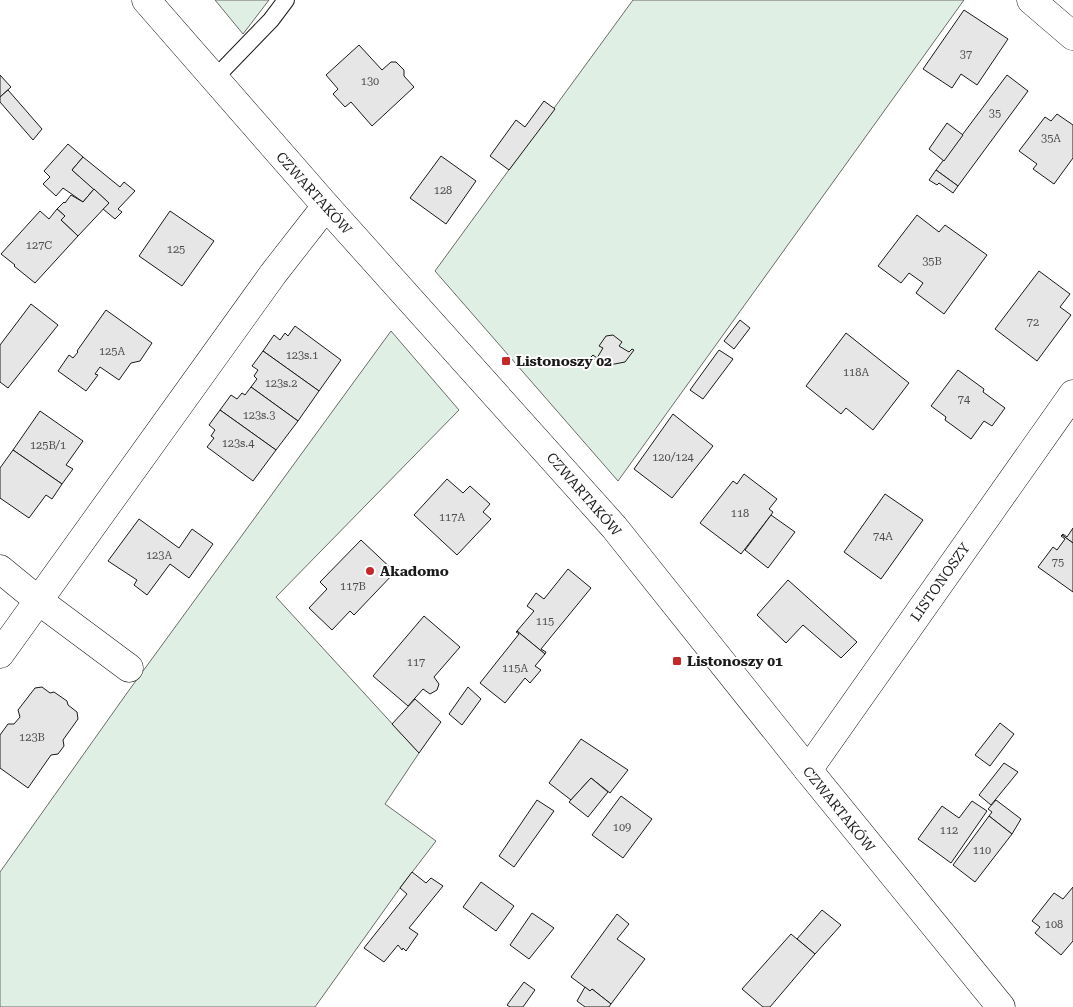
<svg xmlns="http://www.w3.org/2000/svg" width="1073" height="1007" font-family="'Roboto Serif',serif">
<style>
.green{fill:#e0efe3;stroke:#6a6a6a}
.building{fill:#e6e6e6;stroke:#1a1a1a}
.lines{fill:none;stroke-linecap:round;stroke-linejoin:round}
.service-casing{stroke:#1a1a1a;stroke-width:18}
.minor-casing{stroke:#1a1a1a;stroke-width:29}
.tertiary-casing{stroke:#1a1a1a;stroke-width:29}
.service{stroke:#fff;stroke-width:16}
.minor{stroke:#fff;stroke-width:28}
.tertiary{stroke:#fff;stroke-width:28}
.poi-dot{fill:#c62828;stroke:#fff;stroke-width:2}
.labels{text-anchor:middle;stroke-width:4;stroke-linejoin:round;paint-order:stroke}
.number-label{font-size:11px;fill:#4d4d4d}
.street-label{font-size:14px;fill:#1a1a1a;stroke:#fff}
.poi-label{font-size:14px;font-weight:bold;fill:#1a1a1a;stroke:#fff;text-anchor:start}
</style>
<rect width="100%" height="100%" fill="#fff"/>
<g class="green">
<path d="M215,0H269L243,34Z"/>
<path d="M633,0H964L618,481L435,271Z"/>
<path d="M391,331L459,410L276,597L419,753L385,804L436,841L400,888L315,1007H0V872L127,693Z"/>
</g>
<g class="building">
<path d="M964,10L1008,39L977,85L961,74L952,88L923,69Z"/>
<path d="M359,45L382,70L391,62H396L404,70V76L414,87L372,126L351,102L345,107L333,94L338,89L326,75Z"/>
<path d="M0,75L11,87L0,97Z"/>
<path d="M1007,75L1028,91L958,186L936,170Z"/>
<path d="M8,90L42,129L33,140L0,102V97Z"/>
<path d="M544,101L555,109L509,170L490,156L516,120L525,127Z"/>
<path d="M1057,114L1073,125V158L1054,184L1033,169L1037,164L1019,151L1045,117L1051,121Z"/>
<path d="M947,123L963,135L944,161L929,149Z"/>
<path d="M68,144L83,157L72,170L94,189L83,202L63,188L56,196L43,184L50,177L44,171Z"/>
<path d="M441,156L476,181L446,224L410,198Z"/>
<path d="M83,157L120,187L124,182L135,191L118,209L122,212L115,219L103,209L109,203L72,170Z"/>
<path d="M936,170L958,186L953,193L939,183L937,185L929,180Z"/>
<path d="M94,189L109,203L78,236L61,220L65,216L57,209L64,202L65,203L71,195L83,202Z"/>
<path d="M57,209L65,216L61,220L78,236L35,283L14,266L15,265L1,254L40,211L49,219Z"/>
<path d="M170,211L214,241L182,286L139,256Z"/>
<path d="M917,215L939,232L945,225L987,255L944,314L916,293L923,283L909,273L901,283L878,266Z"/>
<path d="M1039,271L1070,294L1060,307L1071,315L1037,361L995,329Z"/>
<path d="M31,304L58,325L8,388L0,382V345Z"/>
<path d="M106,310L152,343L140,361L131,363L119,380L100,367L95,374L98,375L86,391L58,371L69,355L73,358L78,352L77,351Z"/>
<path d="M740,320L750,328L734,349L724,341Z"/>
<path d="M295,326L341,360L319,391L263,351L274,335L280,340L285,333L288,336Z"/>
<path d="M846,333L909,383L873,430L846,408L841,414L806,386Z"/>
<path d="M613,335L622,342L619,346L629,352L632,349L634,350L625,362L604,366L591,357L593,355L597,358L603,348L599,346L606,336Z"/>
<path d="M719,350L733,359L703,399L690,390Z"/>
<path d="M263,351L319,391L298,421L251,387L257,379L254,376L258,370L252,366Z"/>
<path d="M958,370L984,389L983,392L1005,408L992,426L984,421L971,439L945,420L946,417L931,406Z"/>
<path d="M251,387L298,421L276,450L220,410L231,395L237,399L242,393L245,395Z"/>
<path d="M220,410L276,450L253,481L207,447L214,438L211,436L215,430L209,425Z"/>
<path d="M40,411L83,441L66,465L73,469L62,484L13,450Z"/>
<path d="M673,414L713,446L672,498L634,469Z"/>
<path d="M13,450L62,484L52,499L46,495L29,518L0,498V468Z"/>
<path d="M744,474L777,499L769,509L773,512L771,515L741,554L700,523L733,481L737,484Z"/>
<path d="M447,479L463,493L470,486L490,504L483,512L491,519L457,555L414,515Z"/>
<path d="M885,494L923,520L881,579L844,552Z"/>
<path d="M771,515L795,532L768,568L745,550Z"/>
<path d="M139,519L179,548L192,529L213,544L189,578L170,564L147,595L134,585L137,580L108,561Z"/>
<path d="M1073,528V543L1062,535L1063,534L1067,537Z"/>
<path d="M1062,535L1073,543V592L1038,567L1053,547L1057,550L1065,539L1061,536Z"/>
<path d="M361,540L395,572L354,615L350,611L332,630L309,608L327,589L320,582Z"/>
<path d="M568,569L591,588L541,649L546,652L545,654L517,631L534,611L527,606L536,593L544,599Z"/>
<path d="M788,580L857,642L841,658L803,625L786,643L757,615Z"/>
<path d="M424,616L460,647L434,677L439,684L437,690L430,694L423,689L408,706L373,676Z"/>
<path d="M517,631L545,654L535,666L541,670L530,683L525,678L505,703L480,683L519,634L516,632Z"/>
<path d="M42,687L50,693L54,692L67,701L68,705L77,712L78,719L63,740L64,746L58,754L51,755L28,788L0,768V735L8,724H14L20,717L18,710L35,688Z"/>
<path d="M468,687L481,699L462,725L449,714Z"/>
<path d="M415,699L441,722L419,753L392,724Z"/>
<path d="M1000,723L1014,734L990,766L975,755Z"/>
<path d="M581,739L628,770L610,793L591,778L571,800L549,783Z"/>
<path d="M1004,763L1018,772L991,805L979,795Z"/>
<path d="M591,778L608,792L588,817L569,802Z"/>
<path d="M621,796L652,819L623,858L592,835Z"/>
<path d="M537,800L554,811L514,867L499,856Z"/>
<path d="M996,800L1021,819L1012,834L989,816L992,812L988,809Z"/>
<path d="M972,801L987,811L951,863L918,839L942,806L959,818Z"/>
<path d="M989,816L1012,834L975,882L953,865Z"/>
<path d="M412,872L426,883L431,878L443,886L409,928L418,934L406,951L403,948L402,950L398,945L384,962L364,948L407,894L400,888Z"/>
<path d="M481,882L514,906L496,931L463,907Z"/>
<path d="M1073,887V941L1061,955L1035,933L1040,927L1032,921L1054,893L1063,899Z"/>
<path d="M822,910L841,925L815,954L797,939Z"/>
<path d="M532,913L554,928L529,959L510,945Z"/>
<path d="M617,914L629,924L617,939L645,959L611,1004L592,989L590,991L571,977Z"/>
<path d="M791,934L815,954L770,1007H763L742,989Z"/>
<path d="M524,982L535,990L523,1007H510L507,1005Z"/>
<path d="M585,987L590,991L592,989L611,1004L609,1007H585L577,1001Z"/>
</g>
<g class="lines">
<g class="service-casing">
<path id="service" d="M214,79L271,20L286,0"/>
</g>
<g class="minor-casing">
<g id="minor">
<path d="M1031,0L1073,36"/>
<path d="M0,569L39,601L129,668"/>
<path d="M0,654L273,274L326,206"/>
<path d="M808,770L1073,394"/>
</g>
</g>
<g class="tertiary-casing">
<path id="tertiary" d="M146,0L326,206L614,527L808,770L1001,1007"/>
</g>
<use href="#service" class="service"/>
<use href="#minor" class="minor"/>
<use href="#tertiary" class="tertiary"/>
</g>
<g class="poi-dot">
<rect x="501" y="356" width="10" height="10" rx="2.5"/>
<circle cx="370" cy="571" r="5"/>
<rect x="672" y="656" width="10" height="10" rx="2.5"/>
</g>
<g class="labels">
<g class="number-label">
<text x="966" y="58">37</text>
<text x="370" y="85">130</text>
<text x="995" y="117">35</text>
<text x="1051" y="142">35A</text>
<text x="443" y="194">128</text>
<text x="39" y="249">127C</text>
<text x="176" y="253">125</text>
<text x="932" y="265">35B</text>
<text x="1033" y="326">72</text>
<text x="112" y="355">125A</text>
<text x="302" y="359">123s.1</text>
<text x="856" y="376">118A</text>
<text x="281" y="387">123s.2</text>
<text x="964" y="403">74</text>
<text x="259" y="419">123s.3</text>
<text x="238" y="447">123s.4</text>
<text x="48" y="449">125B/1</text>
<text x="673" y="461">120/124</text>
<text x="740" y="517">118</text>
<text x="452" y="521">117A</text>
<text x="883" y="540">74A</text>
<text x="159" y="559">123A</text>
<text x="1058" y="566">75</text>
<text x="353" y="590">117B</text>
<text x="545" y="625">115</text>
<text x="416" y="666">117</text>
<text x="515" y="672">115A</text>
<text x="32" y="741">123B</text>
<text x="622" y="831">109</text>
<text x="949" y="834">112</text>
<text x="982" y="854">110</text>
<text x="1054" y="928">108</text>
</g>
<g class="street-label">
<text transform="translate(314 193) rotate(48)" y="5">CZWARTAKÓW</text>
<text transform="translate(584 494) rotate(49)" y="5">CZWARTAKÓW</text>
<text transform="translate(940 582) rotate(-55)" y="5">LISTONOSZY</text>
<text transform="translate(839 809) rotate(51)" y="5">CZWARTAKÓW</text>
</g>
<g class="poi-label">
<text x="516" y="366">Listonoszy 02</text>
<text x="380" y="576">Akadomo</text>
<text x="687" y="666">Listonoszy 01</text>
</g>
</g>
</svg>
